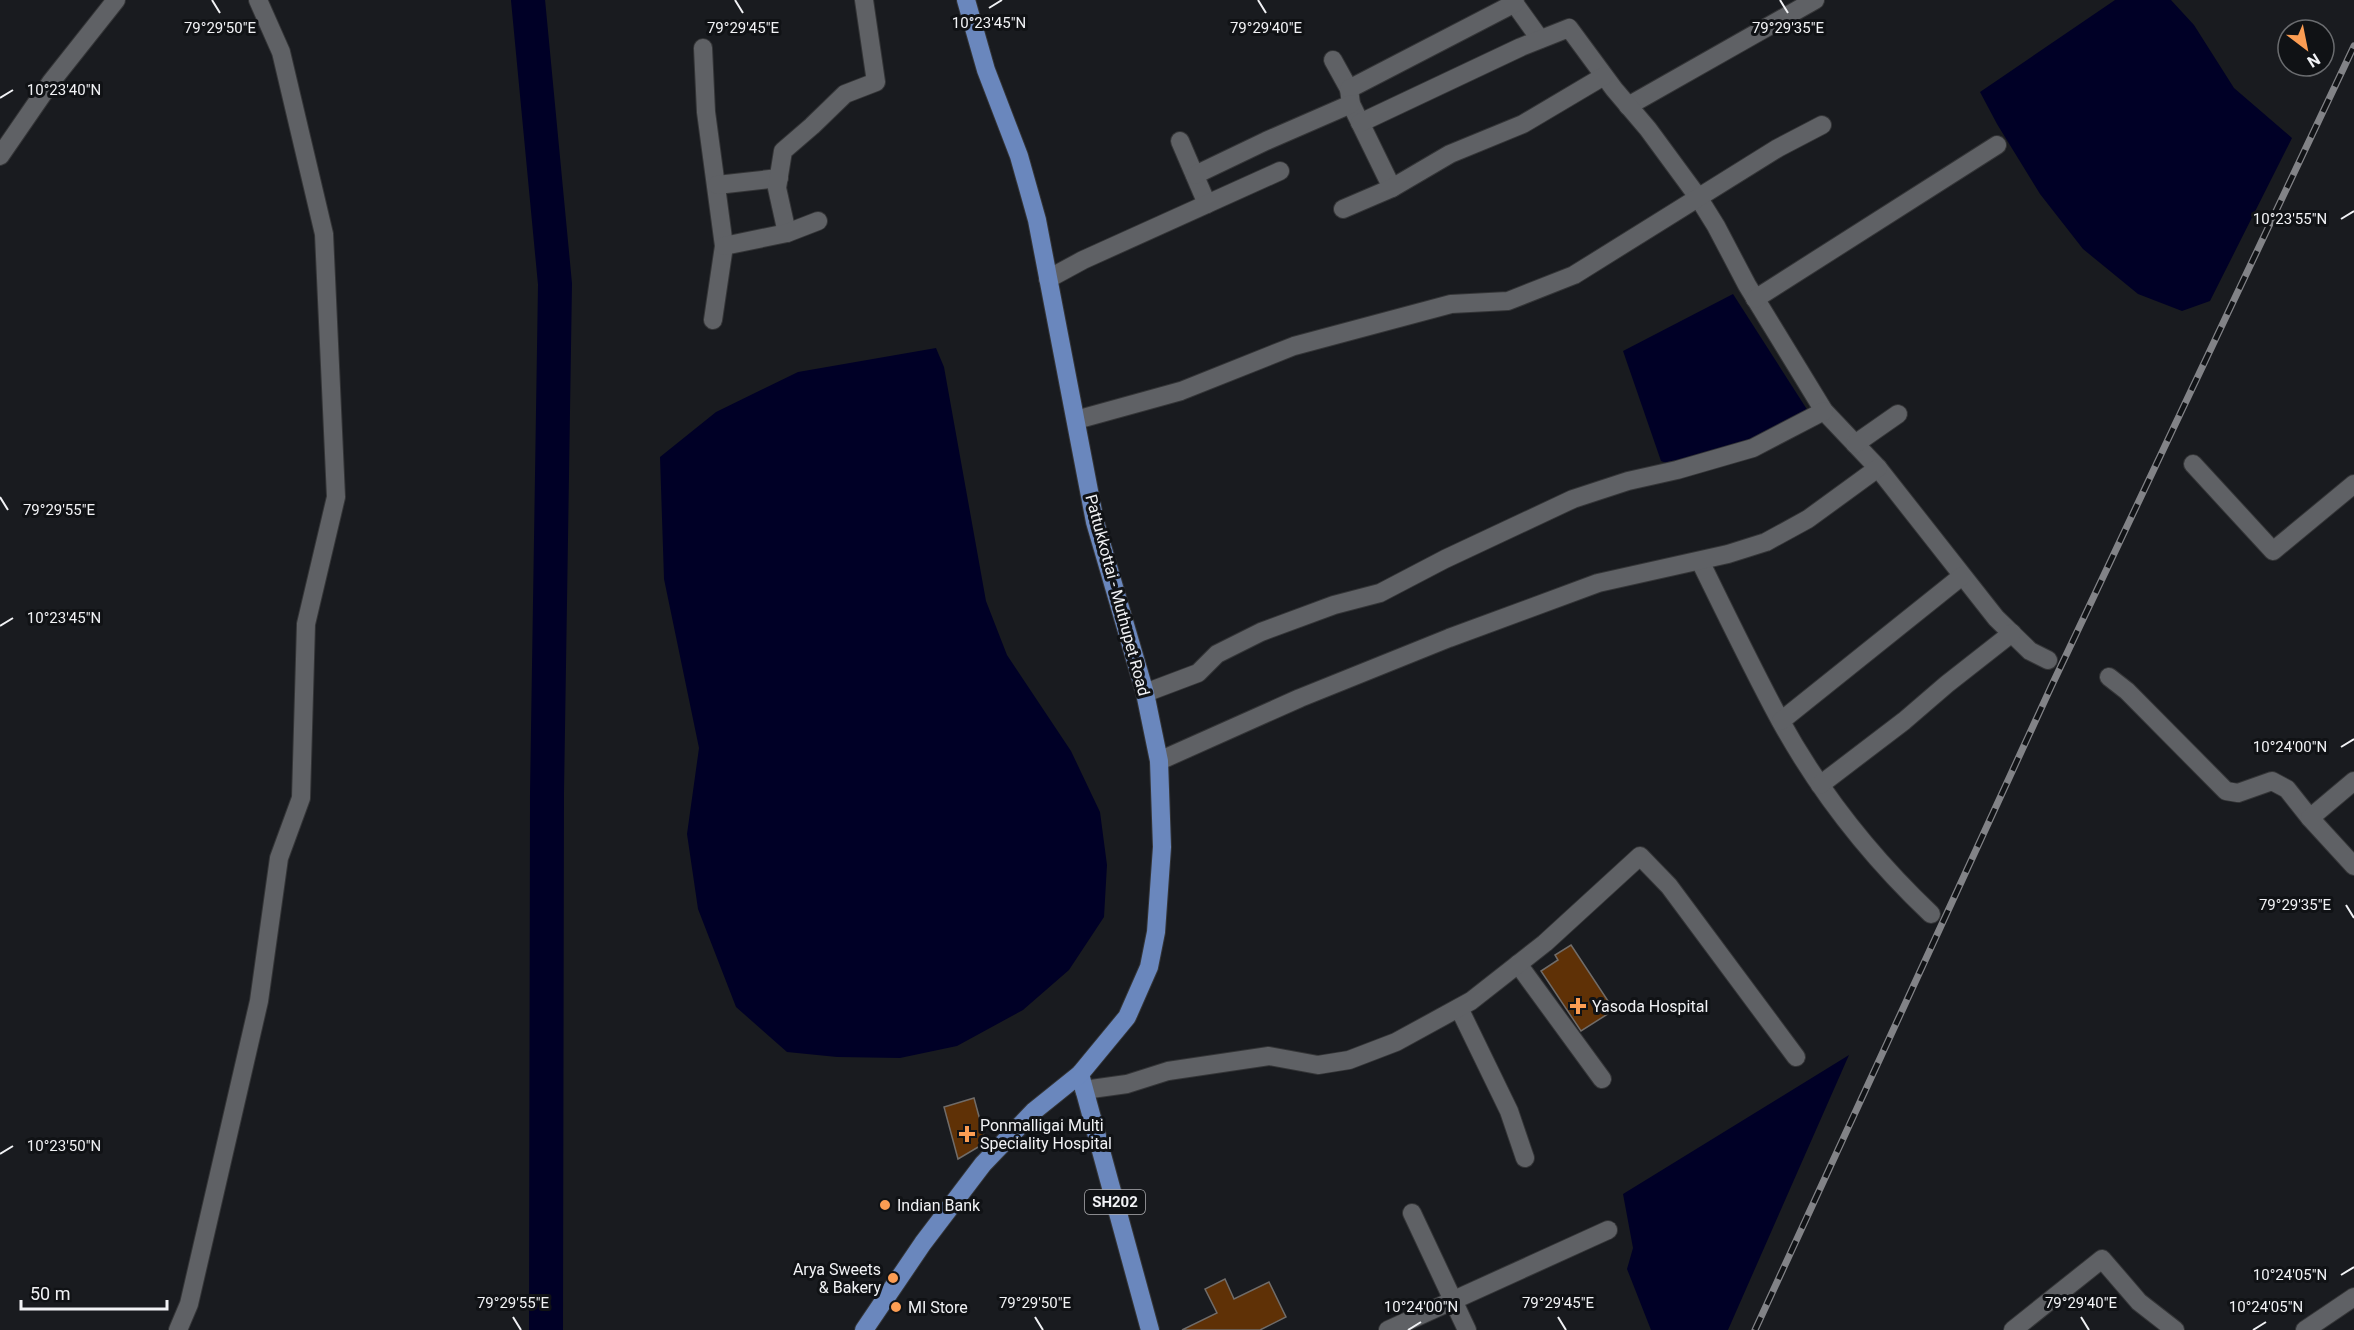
<svg xmlns="http://www.w3.org/2000/svg" width="2354" height="1330" font-family="Roboto,sans-serif">
<style>
.water{fill:#000026}
.lines{fill:none;stroke-linecap:round;stroke-linejoin:round}
.river{stroke:#000026;stroke-width:34}
.building{fill:#5f3106;stroke:#706c69;stroke-width:1.5}
.minor-casing{stroke:#343537;stroke-width:20}
.major-casing{stroke:#343537;stroke-width:20}
.minor{stroke:#5f6165;stroke-width:18}
.major{stroke:#6a87bd;stroke-width:18}
.rail-casing{stroke:#828387;stroke-width:7}
.rail{stroke:#101215;stroke-width:4.5;stroke-dasharray:14;stroke-linecap:butt}
.ticks{fill:none;stroke:#f1f2f5;stroke-width:2}
.poi-dot{fill:#fc9d53;stroke:#101215;stroke-width:2}
.labels{text-anchor:middle;stroke-width:6;stroke-linejoin:round;paint-order:stroke}
.shield{fill:#101215;stroke:#aeafb2;stroke-width:1.5}
.shield-label{font-size:15px;font-weight:bold;fill:#f1f2f5}
.street-label{font-size:16px;fill:#f1f2f5;stroke:#101215}
.poi-label{font-size:16px;fill:#f1f2f5;stroke:#101215;text-anchor:start}
.ticks-label{font-size:15px;text-anchor:middle;fill:#f1f2f5;stroke:#101215;stroke-width:6;stroke-linejoin:round;paint-order:stroke}
</style>
<rect width="100%" height="100%" fill="#191b1f"/>
<g class="water">
<path d="M2115,0H2171L2194,25L2234,88L2292,138L2210,301L2182,311L2138,294L2083,249L2040,194L1997,124L1980,92Z"/>
<path d="M1733,294L1808,411L1739,444L1666,463L1661,461L1623,351Z"/>
<path d="M936,348L944,367L986,601L1007,655L1071,751L1100,812L1107,865L1104,917L1069,970L1023,1010L957,1046L900,1058L837,1057L787,1052L736,1007L698,909L687,834L699,748L664,579L660,457L716,412L798,372Z"/>
<path d="M1849,1055L1728,1330H1651L1627,1269L1633,1248L1623,1194Z"/>
</g>
<g class="lines">
<path class="river" d="M528,0L555,284L547,793L546,1330"/>
</g>
<g class="building">
<path d="M1571,945L1614,1010L1581,1031L1541,971L1558,960L1555,955Z"/>
<path d="M974,1098L984,1135L980,1146L958,1159L944,1107Z"/>
<path d="M1225,1279L1234,1299L1269,1282L1286,1317L1260,1330H1182L1217,1313L1205,1289Z"/>
</g>
<g class="lines">
<g class="minor-casing">
<g id="minor">
<path d="M1512,0L1540,39"/>
<path d="M703,48L706,112L724,246L713,320"/>
<path d="M1333,60L1349,89L1351,104L1392,188"/>
<path d="M1349,89L1515,3"/>
<path d="M1628,106L1815,0"/>
<path d="M1360,123L1521,47L1569,28L1614,89L1648,129L1698,197L1716,226L1747,285L1824,411L1878,468L1996,618L2030,651L2048,660"/>
<path d="M1180,141L1207,204"/>
<path d="M0,156L51,82L116,0"/>
<path d="M1195,175L1266,141L1351,104"/>
<path d="M717,185L779,178"/>
<path d="M1343,209L1392,188L1450,154L1523,124L1604,76"/>
<path d="M787,233L777,188L783,151L812,126L845,94L876,82L864,0"/>
<path d="M724,246L787,233L818,221"/>
<path d="M1048,279L1083,260L1280,171"/>
<path d="M1755,299L1997,145"/>
<path d="M1076,420L1181,391L1294,346L1451,304L1508,301L1574,275L1778,148L1822,125"/>
<path d="M1855,444L1898,414"/>
<path d="M2193,464L2273,551L2354,484"/>
<path d="M1700,561C1726,614 1752,668 1780,720C1819,791 1872,858 1931,914"/>
<path d="M2109,677L2127,691L2226,791L2238,793L2272,781L2287,789L2310,818"/>
<path d="M1145,693L1198,673L1217,654L1261,632L1334,605L1380,593L1445,559L1573,499L1628,481L1677,470L1753,448L1824,411"/>
<path d="M1781,721L1962,576"/>
<path d="M1159,761L1300,698L1449,638L1598,583L1728,554L1766,542L1808,519L1878,468"/>
<path d="M2354,781L2310,818L2354,866"/>
<path d="M1820,785L1904,721L1947,684L2012,633"/>
<path d="M1518,964L1602,1079"/>
<path d="M1459,1008L1509,1111L1525,1158"/>
<path d="M1084,1090L1127,1084L1168,1071L1269,1056L1318,1065L1349,1060L1396,1042L1471,1001L1545,943L1640,856L1669,886L1796,1057"/>
<path d="M1412,1213L1467,1330"/>
<path d="M178,1330L189,1304L259,1001L279,858L301,798L306,624L336,497L324,234L281,52L258,0"/>
<path d="M1388,1330L1608,1230"/>
<path d="M2013,1330L2102,1259L2139,1302L2175,1330"/>
<path d="M2305,1330L2354,1297"/>
</g>
</g>
<g class="major-casing">
<g id="major">
<path d="M1080,1074L1150,1330"/>
<path d="M864,1330L923,1243L983,1164L1034,1111L1080,1074L1127,1017L1149,967L1156,932L1162,847L1159,761L1145,693L1095,522L1037,220L1019,156L986,70L966,0"/>
</g>
</g>
<use href="#minor" class="minor"/>
<use href="#major" class="major"/>
<g class="rail-casing">
<path id="rail" d="M1755,1330L2051,687L2354,46"/>
</g>
<use href="#rail" class="rail"/>
</g>
<path class="ticks" d="M212,0L220,13M735,0L743,13M1258,0L1266,13M1780,0L1788,13M989,8L1002,0M0,98L13,90M2341,219L2354,211M0,497L8,510M0,626L13,618M2341,747L2354,739M2346,905L2354,918M0,1154L13,1146M2341,1275L2354,1267M513,1317L521,1330M1035,1317L1043,1330M1558,1317L1566,1330M2081,1317L2089,1330M1408,1330L1421,1322M2253,1330L2266,1322"/>
<g class="poi-dot">
<path d="M1575 997h6v6h6v6h-6v6h-6v-6h-6v-6h6z"/>
<path d="M964 1125h6v6h6v6h-6v6h-6v-6h-6v-6h6z"/>
<circle cx="885" cy="1205" r="6"/>
<circle cx="893" cy="1278" r="6"/>
<circle cx="896" cy="1307" r="6"/>
</g>
<g class="labels">
<rect class="shield" x="1085" y="1190" width="60" height="24" rx="4.5"/>
<g class="shield-label">
<text x="1115" y="1207">SH202</text>
</g>
<g class="street-label">
<text transform="translate(1118 595) rotate(75)" y="6">Pattukkottai - Muthupet Road</text>
</g>
<g class="poi-label">
<text x="1592" y="1012">Yasoda Hospital</text>
<text x="980" y="1131">Ponmalligai Multi<tspan x="980" dy="18">Speciality Hospital</tspan></text>
<text x="897" y="1211">Indian Bank</text>
<text x="881" y="1275" text-anchor="end">Arya Sweets<tspan x="881" dy="18">&amp; Bakery</tspan></text>
<text x="908" y="1313">MI Store</text>
</g>
</g>
<g class="ticks-label">
<text x="989" y="28">10°23'45"N</text>
<text x="1788" y="33">79°29'35"E</text>
<text x="220" y="33">79°29'50"E</text>
<text x="743" y="33">79°29'45"E</text>
<text x="1266" y="33">79°29'40"E</text>
<text x="64" y="95">10°23'40"N</text>
<text x="2290" y="224">10°23'55"N</text>
<text x="59" y="515">79°29'55"E</text>
<text x="64" y="623">10°23'45"N</text>
<text x="2290" y="752">10°24'00"N</text>
<text x="2295" y="910">79°29'35"E</text>
<text x="64" y="1151">10°23'50"N</text>
<text x="2290" y="1280">10°24'05"N</text>
<text x="513" y="1308">79°29'55"E</text>
<text x="1035" y="1308">79°29'50"E</text>
<text x="1558" y="1308">79°29'45"E</text>
<text x="2081" y="1308">79°29'40"E</text>
<text x="1421" y="1312">10°24'00"N</text>
<text x="2266" y="1312">10°24'05"N</text>
</g>
<g transform="translate(2306 48) rotate(148)"><circle r="28" fill="#101215" stroke="#6a6c6f" stroke-width="1.5"/>
<path d="M0-4.5L10 22L0 15L-10 22Z" fill="#fc9d53"/>
<text y="-9" font-size="16" font-weight="bold" text-anchor="middle" fill="#f1f2f5">N</text>
</g>
<path d="M21 1300v9h146v-9" fill="none" stroke="#f1f2f5" stroke-width="3"/>
<text x="30" y="1300" font-size="18" fill="#f1f2f5" stroke="#101215" stroke-width="4.5" paint-order="stroke">50 m</text>
</svg>
